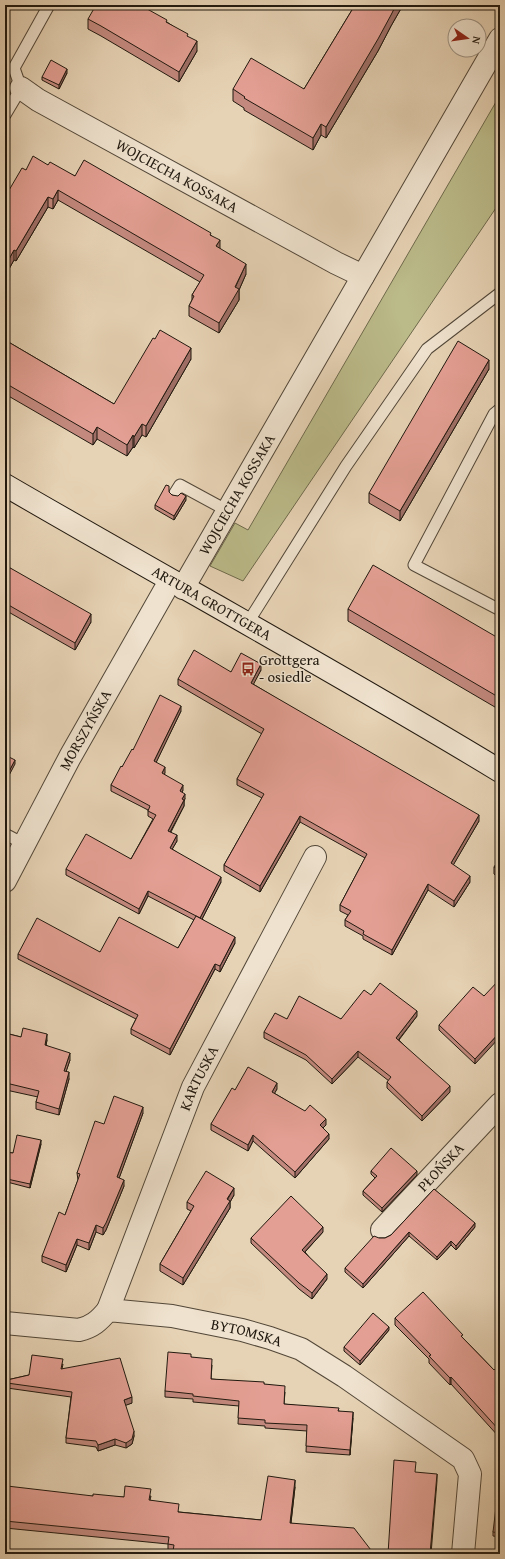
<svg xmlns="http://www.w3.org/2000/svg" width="505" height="1559" font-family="'Gentium Book Plus',serif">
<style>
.green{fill:#bbba89;stroke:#6e6a4c}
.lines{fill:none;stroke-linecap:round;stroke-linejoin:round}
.service-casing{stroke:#524738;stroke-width:13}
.minor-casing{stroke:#524738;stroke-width:24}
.secondary-casing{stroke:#21190f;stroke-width:24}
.service{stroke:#efe2ce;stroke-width:11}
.minor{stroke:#efe2ce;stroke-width:22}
.secondary{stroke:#efe2ce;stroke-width:22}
.wall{fill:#c3897e;stroke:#21190f}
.shaded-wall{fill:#9f6f67;stroke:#21190f}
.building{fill:#e39f93;stroke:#21190f}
.labels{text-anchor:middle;stroke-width:3;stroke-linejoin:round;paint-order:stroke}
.street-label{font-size:15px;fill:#21190f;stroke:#efe2ce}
.poi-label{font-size:15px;fill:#21190f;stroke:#efe2ce;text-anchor:start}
</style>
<rect width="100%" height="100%" fill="#e6d2b4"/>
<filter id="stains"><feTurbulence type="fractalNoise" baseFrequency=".005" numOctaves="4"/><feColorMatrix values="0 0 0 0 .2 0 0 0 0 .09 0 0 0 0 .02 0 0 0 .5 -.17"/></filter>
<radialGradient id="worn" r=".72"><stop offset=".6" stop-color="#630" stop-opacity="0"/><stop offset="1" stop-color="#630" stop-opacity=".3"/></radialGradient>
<path class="green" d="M500,95V202L243,581L210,566L235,523L248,530Z"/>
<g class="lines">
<g class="service-casing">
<g id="service">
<path d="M5,115L21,88L14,68L49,5"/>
<path d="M500,409L494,414L414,565L500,610"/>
<path d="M175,493L180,485L228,511"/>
<path d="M247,624L346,466L427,349L500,293"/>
<path d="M5,834L24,844"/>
</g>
</g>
<g class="minor-casing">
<g id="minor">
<path id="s1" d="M21,88L38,100L336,263L363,276"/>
<path id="s2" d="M183,588L500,39"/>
<path id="s3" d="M5,881L70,757L170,581"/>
<path id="s4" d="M382,1230L500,1104"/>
<path id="s5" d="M108,1310L193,1087L315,857"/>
<path id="s6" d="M5,1323L79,1330C92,1327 99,1321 108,1310L172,1316L242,1330L270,1338L301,1349L344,1376L463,1459L470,1474L463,1554"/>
</g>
</g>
<g class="secondary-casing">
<g id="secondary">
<path id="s7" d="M5,485C170,581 337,672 500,771"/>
</g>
</g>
<use href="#service" class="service"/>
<use href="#minor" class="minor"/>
<use href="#secondary" class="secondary"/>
</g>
<g class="wall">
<path d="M355,5H403L391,26L378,51L326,138L321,135L313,150L244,110V108L233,101V89H304Z"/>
<path d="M88,19L167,22L188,37L197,51L179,82L101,36L88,29Z"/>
<path d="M67,73L59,89L42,80V77Z"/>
<path d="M48,165L75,176L211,235L220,249L246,274L239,290V300L219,333L189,316V306L192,300V295L200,282L58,200L53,209L48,207L16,261L14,260L5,276V197L26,170Z"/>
<path d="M5,340L114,404L191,359L146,437L142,435L134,448L133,447L127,456L97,439L93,445L5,394Z"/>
<path d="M489,369L400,521L369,503V493Z"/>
<path d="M169,492L172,495L186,500L174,520L155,509V505Z"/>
<path d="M5,565L91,622L75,650L5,610Z"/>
<path d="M348,609L500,639V710L348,621Z"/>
<path d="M261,670L253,684L479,821L453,865L470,882L454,907L428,890L392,955L363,939V936L345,926V920L348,915L340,911V905L365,858L300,822L260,892L224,871V865L262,798L237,785V779L262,734L178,685V679L231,672Z"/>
<path d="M181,711L156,762L165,773L164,774L183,790L182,792L185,799L184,800V806L171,832L177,841L172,849L221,882L202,919L235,943L220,972L215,969L170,1055L131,1034V1029L136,1019L18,959V954L100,952L178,948L194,920L148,896L139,914L66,875V869L131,859L153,819L148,816V810L111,791V785L133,750Z"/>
<path d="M500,859V879L494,874V867Z"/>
<path d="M371,995L417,1016L399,1040L450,1092L422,1121L387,1088V1082L389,1081L358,1057L332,1084L306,1060L264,1038V1032L287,1019H341Z"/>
<path d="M484,996L475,1064L439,1030V1025Z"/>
<path d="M5,1033L21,1037L47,1040L46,1045L70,1060L66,1071L69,1079L59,1115L36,1109V1102L38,1097L6,1090V1082H5Z"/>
<path d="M277,1089L274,1093L326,1125L323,1128L329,1139L295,1178L253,1141L248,1151L211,1130V1124L235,1090Z"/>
<path d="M143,1113L119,1178L124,1186L106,1230L103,1235L96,1232L89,1250L77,1245L66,1272L42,1262V1256L65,1215L78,1180L77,1173L104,1124Z"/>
<path d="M41,1144L30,1188L7,1182L5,1188V1152L13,1153Z"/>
<path d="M371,1171L417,1175L382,1212L363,1195V1191L375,1178L371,1174Z"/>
<path d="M434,1189L475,1227L456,1250L451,1245L437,1260L409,1236L363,1288L345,1272V1268L379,1238H385L391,1235Z"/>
<path d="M234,1195L230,1202V1208L183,1285L160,1271V1264L191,1211L187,1209V1202Z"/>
<path d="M323,1232L305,1252L327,1279L312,1299L299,1289L251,1243V1238Z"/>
<path d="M395,1318L463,1338L494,1370L500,1364V1438L451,1384L450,1385L429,1363V1359L395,1325Z"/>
<path d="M389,1330L360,1365L344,1351V1347Z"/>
<path d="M191,1357L212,1365L211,1379L264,1384L285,1392L284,1404L339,1411L353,1418L350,1455L306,1452L307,1431L265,1428V1426L238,1424L239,1406L193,1402V1399L165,1397V1391Z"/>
<path d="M63,1364L62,1369L132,1403L125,1405L134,1436L132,1444L126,1448L115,1445L98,1451L96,1447L66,1443V1438L71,1397L7,1388V1380L29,1375Z"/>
<path d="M295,1487L291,1523L374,1554H173V1552L168,1551V1544L5,1528V1508L93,1496L124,1497L151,1496L150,1500L179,1512L261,1520Z"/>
<path d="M500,1507V1537L493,1536V1532Z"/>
</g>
<g class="shaded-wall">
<path d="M5,5H12L5,17Z"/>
<path d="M396,5H403L391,26L378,51L326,138V127Z"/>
<path d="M197,41V51L179,82V72Z"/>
<path d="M67,69V73L59,89V85Z"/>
<path d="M321,124V135L313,150V138Z"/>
<path d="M58,190V200L53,209V199Z"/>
<path d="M48,197V207L16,261V251Z"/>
<path d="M220,240V251L216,246Z"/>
<path d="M14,250V260L5,276V266Z"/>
<path d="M246,264V274L239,290V300L219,333V323Z"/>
<path d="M191,348V359L146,437V426Z"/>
<path d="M489,360V369L400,521V511Z"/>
<path d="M142,424V435L134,448V437Z"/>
<path d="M97,427V439L93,445V434Z"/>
<path d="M133,435V447L127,456V445Z"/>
<path d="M186,496V500L174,520V516Z"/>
<path d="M91,614V622L75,650V643Z"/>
<path d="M261,664V670L251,689V683Z"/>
<path d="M181,706V711L154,767V761Z"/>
<path d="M15,760V764L5,783V779Z"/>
<path d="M165,767V773L162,779V773Z"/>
<path d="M183,785V790L180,796V791Z"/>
<path d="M185,794V799L182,805V799Z"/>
<path d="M184,800V806L168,836V831Z"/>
<path d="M479,815V821L451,869V863Z"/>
<path d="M300,816V822L260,892V886Z"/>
<path d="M177,835V841L170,853V848Z"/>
<path d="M470,876V882L454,907V901Z"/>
<path d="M221,877V882L200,923V918Z"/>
<path d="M428,884V890L392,955V950Z"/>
<path d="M148,891V896L139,914V909Z"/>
<path d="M235,937V943L220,972V966Z"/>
<path d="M215,964V969L170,1055V1049Z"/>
<path d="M417,1011V1016L396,1043V1038Z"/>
<path d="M500,1032V1037L475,1064V1059Z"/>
<path d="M47,1034V1040L45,1051V1045Z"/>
<path d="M358,1051V1057L332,1084V1079Z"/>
<path d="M70,1053V1060L64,1078V1071Z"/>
<path d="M69,1072V1079L59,1115V1109Z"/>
<path d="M277,1083V1089L272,1098V1092Z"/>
<path d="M450,1086V1092L422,1121V1116Z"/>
<path d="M143,1107V1113L117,1184V1177Z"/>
<path d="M326,1119V1125L320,1131V1125Z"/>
<path d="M329,1134V1139L295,1178V1172Z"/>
<path d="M253,1135V1141L248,1151V1145Z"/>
<path d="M41,1140V1144L30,1188V1184Z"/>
<path d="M417,1171V1175L382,1212V1208Z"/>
<path d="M124,1180V1186L106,1230L103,1235V1228Z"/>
<path d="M234,1188V1195L230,1202V1208L183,1285V1278Z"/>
<path d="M475,1223V1227L456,1250V1246Z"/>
<path d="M96,1225V1232L89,1250V1243Z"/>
<path d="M323,1227V1232L302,1255V1250Z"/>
<path d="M409,1232V1236L363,1288V1284Z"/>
<path d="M77,1239V1245L66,1272V1265Z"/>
<path d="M451,1241V1245L437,1260V1257Z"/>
<path d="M327,1274V1279L312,1299V1293Z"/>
<path d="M389,1327V1330L360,1365V1361Z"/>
<path d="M451,1377V1384L450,1385V1378Z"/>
<path d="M132,1397V1403L124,1406V1400Z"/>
<path d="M353,1412V1418L350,1455V1450Z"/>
<path d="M134,1431V1436L132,1444L126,1448V1443Z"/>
<path d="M115,1439V1445L98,1451V1445Z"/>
<path d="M437,1474V1481L431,1554H430Z"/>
<path d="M295,1480V1487L290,1530V1523Z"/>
</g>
<g class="building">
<path d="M96,5H140L167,20L166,22L188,34L187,36L197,41L179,72L101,26L88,19Z"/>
<path d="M355,5H396L391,15L378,39L326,127L321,124L313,138L244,98L245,97L233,89L251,58L304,89Z"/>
<path d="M51,60L67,69L59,85L42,77Z"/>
<path d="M33,156L48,165L50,162L75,176L84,160L211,233L210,235L220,240L216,246L246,264L235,287L239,289L219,323L189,306L194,296L192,295L204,275L58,190L53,199L48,197L16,251L14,250L5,266V197L22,168L26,170Z"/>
<path d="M160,330L191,348L146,426L142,424L134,437L133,435L127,445L97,427L93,434L5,383V340L114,404L153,338L155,339Z"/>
<path d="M458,341L489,360L400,511L369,493Z"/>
<path d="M166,485L169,486V492L172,495L178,496L181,493L186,496L174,516L155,505Z"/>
<path d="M5,565L91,614L75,643L5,603Z"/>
<path d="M373,565L500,639V698L348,609Z"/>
<path d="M194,650L231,672L241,653L261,664L251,683L479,815L451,863L470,876L454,901L428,884L392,950L363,934L364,931L345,920L351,911L340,905L367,854L300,816L260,886L224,865L264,794L237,779L264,729L178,679Z"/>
<path d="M160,695L181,706L154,761L165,767L162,773L183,785L180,791L185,794L182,799L184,800L168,831L177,835L170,848L221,877L200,918L148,891L139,909L66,869L86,834L131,859L156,815L148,811L150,806L111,785L121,766L122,767L132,749L133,750Z"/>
<path d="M5,755L15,760L5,779Z"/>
<path d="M500,859V872L494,867Z"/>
<path d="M196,916L235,937L220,966L215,964L170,1049L131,1029L138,1015L18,954L37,918L100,952L119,917L178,948Z"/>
<path d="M500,979V1032L475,1059L439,1025L473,987L484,996Z"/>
<path d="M380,983L417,1011L396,1038L450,1086L422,1116L387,1082L391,1077L358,1051L332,1079L306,1055L264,1032L275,1013L287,1019L299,996L341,1019L364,990L371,995Z"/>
<path d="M23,1028L47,1034L45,1045L70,1053L64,1071L69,1072L59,1109L36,1102L39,1091L6,1083L8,1076L5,1075V1033L21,1037Z"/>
<path d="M248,1067L277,1083L272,1092L305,1111L310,1105L326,1119L320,1125L329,1134L295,1172L253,1135L248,1145L211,1124L232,1088L235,1090Z"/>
<path d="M114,1096L143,1107L117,1177L124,1180L106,1223L103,1228L96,1225L89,1243L77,1239L66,1265L42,1256L59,1212L65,1215L80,1174L77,1173L95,1121L104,1124Z"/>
<path d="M17,1135L41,1140L30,1184L7,1179L5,1185V1152L13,1153Z"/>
<path d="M391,1148L417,1171L382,1208L363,1191L377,1176L371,1171Z"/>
<path d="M206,1171L234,1188L227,1199L230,1201L183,1278L160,1264L194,1206L187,1202Z"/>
<path d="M434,1189L475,1223L456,1246L451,1241L437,1257L409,1232L363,1284L345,1268L374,1236L379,1238H385L391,1235Z"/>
<path d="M291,1196L323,1227L302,1250L327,1274L312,1293L299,1283L251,1238Z"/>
<path d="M423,1292L463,1335L461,1336L494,1370L500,1364V1431L451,1377L450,1378L429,1356L431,1355L395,1318Z"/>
<path d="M373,1313L389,1327L360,1361L344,1347Z"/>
<path d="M168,1352L191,1354V1357L212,1359L211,1379L264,1382V1384L285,1386L284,1404L339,1408L338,1411L353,1412L350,1450L306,1446L307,1425L265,1423V1420L238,1418L239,1401L193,1396V1394L165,1391Z"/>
<path d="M32,1355L63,1359L61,1369L120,1358L132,1397L124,1400L134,1431L132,1439L126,1443L115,1439L98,1445L96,1441L66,1438L72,1392L7,1383V1380L29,1375Z"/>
<path d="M394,1460L416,1462L415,1472L437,1474L430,1554H388Z"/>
<path d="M268,1476L295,1480L290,1523L354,1528L374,1554H317L259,1550L258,1554H204L173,1551L174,1545L168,1544L169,1537L5,1521V1508L7,1486L93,1496V1494L124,1497L125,1486L151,1489L149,1500L179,1504L178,1512L261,1520Z"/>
<path d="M496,1507H500V1533L493,1532Z"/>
<path d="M500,1538V1553H498Z"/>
</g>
<defs>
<g id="bus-bare" transform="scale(1.08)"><path d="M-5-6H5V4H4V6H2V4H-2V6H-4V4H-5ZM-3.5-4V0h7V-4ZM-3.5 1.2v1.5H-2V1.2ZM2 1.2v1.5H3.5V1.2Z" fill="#8f2418" stroke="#efe2ce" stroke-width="2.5" paint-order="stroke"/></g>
</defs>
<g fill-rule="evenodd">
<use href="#bus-bare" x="248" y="669"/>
</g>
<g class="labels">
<g class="street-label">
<text dy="5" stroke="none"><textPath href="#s1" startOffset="179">WOJCIECHA KOSSAKA</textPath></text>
<text dy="5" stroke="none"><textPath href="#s2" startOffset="108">WOJCIECHA KOSSAKA</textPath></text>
<text dy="5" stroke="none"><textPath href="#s7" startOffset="238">ARTURA GROTTGERA</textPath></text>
<text dy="5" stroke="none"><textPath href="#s3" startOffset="171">MORSZYŃSKA</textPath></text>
<text dy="5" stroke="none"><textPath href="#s5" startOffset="249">KARTUSKA</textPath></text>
<text dy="5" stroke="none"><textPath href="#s4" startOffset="86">PŁOŃSKA</textPath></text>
<text dy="5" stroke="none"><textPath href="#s6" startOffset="251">BYTOMSKA</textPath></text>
</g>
<g class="poi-label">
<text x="259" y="665">Grottgera<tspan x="259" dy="17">- osiedle</tspan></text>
</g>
</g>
<rect width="505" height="1559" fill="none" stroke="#e6d2b4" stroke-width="20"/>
<rect x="6" y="6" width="493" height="1547" fill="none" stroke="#21190f" stroke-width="2"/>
<rect x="10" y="10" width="485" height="1539" fill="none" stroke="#21190f"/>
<g transform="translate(467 38) rotate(103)"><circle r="19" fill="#efe2ce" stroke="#9d9282"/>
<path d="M0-3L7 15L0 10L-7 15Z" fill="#8f2418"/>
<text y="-6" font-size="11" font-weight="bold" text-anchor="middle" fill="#21190f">N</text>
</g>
<rect width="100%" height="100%" filter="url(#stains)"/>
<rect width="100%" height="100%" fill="url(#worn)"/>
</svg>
